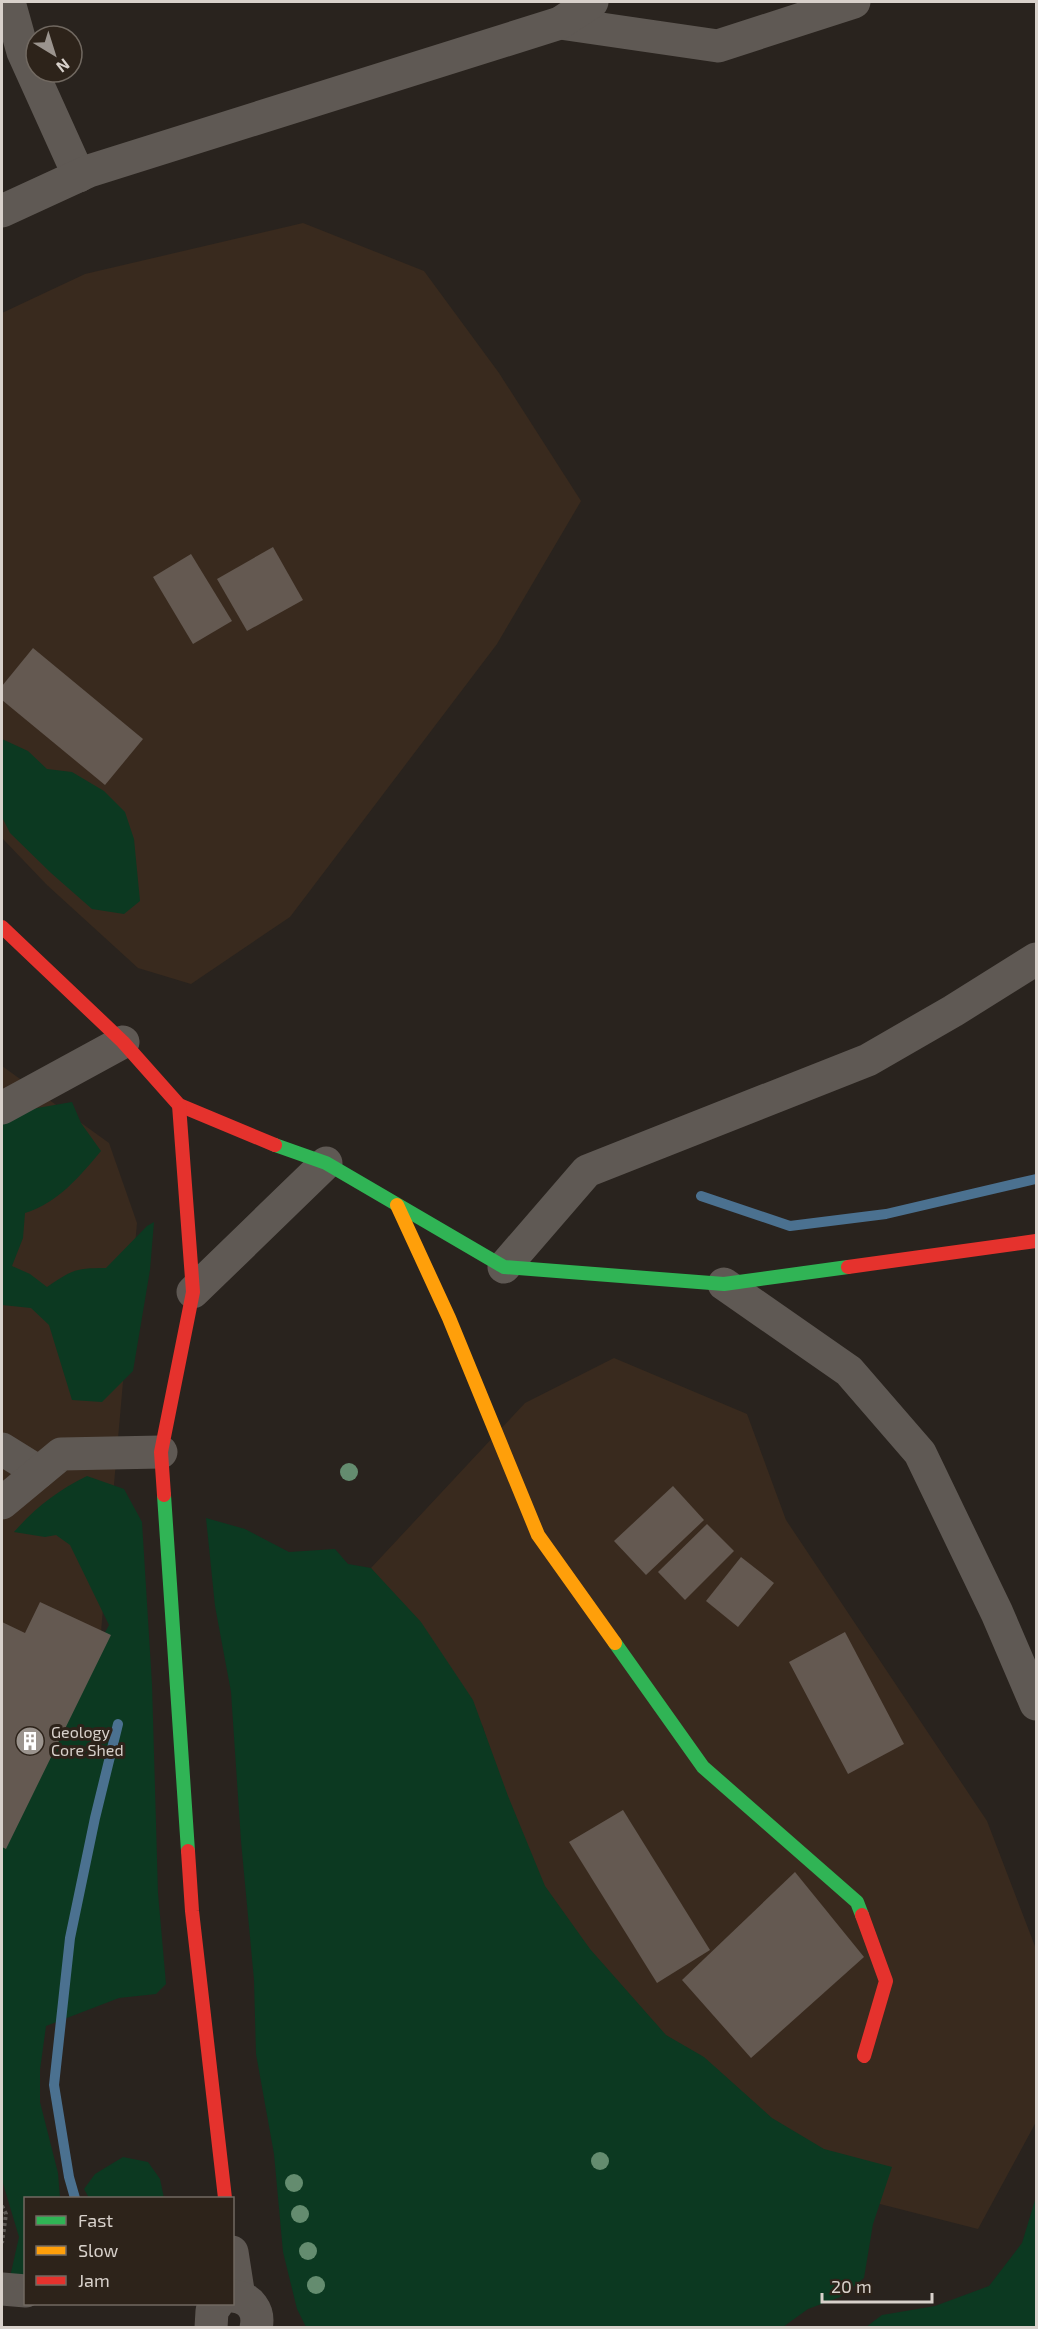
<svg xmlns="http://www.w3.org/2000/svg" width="1038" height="2329" font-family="'Exo 2',sans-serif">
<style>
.built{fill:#392a1e}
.green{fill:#0c3921}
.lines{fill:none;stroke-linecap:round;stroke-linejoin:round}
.stream{stroke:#4b7190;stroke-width:10}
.building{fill:#645951}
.path{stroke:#5f5a55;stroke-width:4;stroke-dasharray:3 3;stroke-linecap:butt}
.street{stroke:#5f5954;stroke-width:33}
.fast{stroke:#30b455;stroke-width:14}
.slow{stroke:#ff9f0a;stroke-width:14}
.jam{stroke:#e5322d;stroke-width:14}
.tree{fill:#648c6f}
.labels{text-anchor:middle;stroke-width:6;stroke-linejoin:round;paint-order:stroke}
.poi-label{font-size:16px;fill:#d8d1cb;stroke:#2d231a;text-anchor:start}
</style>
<rect width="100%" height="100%" fill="#29231e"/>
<g class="built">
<path d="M303,223L424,271L499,373L581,501L497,644L290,917L191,984L138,968L47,885L2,838V313L85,274Z"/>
<path d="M2,1066L109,1143L137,1223L98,1666L2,1906Z"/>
<path d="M614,1358L747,1414L786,1520L987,1821L1036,1949V2122L978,2229L778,2178L528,1899L483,1727L371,1568L525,1403Z"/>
</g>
<g class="green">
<path d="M2,739L28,751L47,769L72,772L104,791L125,812L134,839L140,901L124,914L92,909L51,873L10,833L2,817Z"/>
<path d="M72,1102L81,1123L101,1151C80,1176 58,1203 25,1213L23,1238L12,1266L30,1274L47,1287C72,1270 75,1268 106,1268L147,1226L154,1222L150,1270L133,1371L102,1402L72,1400L49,1325L31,1308L2,1305V1122L14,1112Z"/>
<path d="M87,1476L124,1489L142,1522L152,1684L158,1893L166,1984L156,1994L119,1998L46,2026L40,2070V2102L58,2173L60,2198H26L25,2284L10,2277L19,2237L2,2180V1826L7,1827L37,1759L109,1625L70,1545L56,1535L45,1537L14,1532C35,1508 58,1490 87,1476Z"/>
<path d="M206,1518L245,1529L289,1552L335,1549L348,1564L371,1568L421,1622L473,1700L508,1796L545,1886L590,1949L666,2035L704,2057L772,2118L824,2149L892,2167L873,2224L864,2278L840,2297L808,2309L783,2327H306L297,2309L283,2252L274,2154L256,2054L254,1980L241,1841L231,1692L215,1606Z"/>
<path d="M123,2157L148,2162L160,2179L164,2198H89L84,2189L95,2174Z"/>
<path d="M1036,2197V2327H866L882,2315L935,2306L989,2286L1022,2243Z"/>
</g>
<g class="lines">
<g class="stream">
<path d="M701,1196L790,1226L886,1214L1036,1179"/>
<path d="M75,2198L69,2177L54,2085L70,1938L95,1818L118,1724"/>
</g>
</g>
<g class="building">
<path d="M273,547L303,600L247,631L217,579Z"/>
<path d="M191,554L232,621L193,644L153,577Z"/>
<path d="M33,648L143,739L105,785L2,700V686Z"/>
<path d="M673,1486L704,1520L646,1575L614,1541Z"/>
<path d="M707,1524L734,1551L685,1600L658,1572Z"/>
<path d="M741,1557L774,1583L738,1627L706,1601Z"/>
<path d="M40,1602L111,1635L6,1849L2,1847V1622L25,1633Z"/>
<path d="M845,1632L904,1744L848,1774L789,1662Z"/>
<path d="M623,1810L710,1950L657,1983L569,1842Z"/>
<path d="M795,1872L864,1957L751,2058L682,1980Z"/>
</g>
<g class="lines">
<path class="path" d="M2,2206L6,2214L2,2243"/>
<g class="street">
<path d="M9,2L23,52L79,176"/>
<path d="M560,23L718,46L854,2"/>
<path d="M2,211L89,171L560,23L592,2"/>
<path d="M2,1108L123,1042"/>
<path d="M504,1267L587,1171L868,1060L953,1011L1036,959"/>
<path d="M724,1284L849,1371L920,1453L997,1613L1036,1704"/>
<path d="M193,1292L326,1163"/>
<path d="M2,1449L39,1472"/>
<path d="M2,1503L61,1454L161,1452"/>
<path d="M232,2252L239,2297"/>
<path d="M2,2289L26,2291"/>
<path d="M232,2296C250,2297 260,2311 256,2328"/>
<path d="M211,2328L212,2311L217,2304"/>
</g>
<g class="fast">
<path d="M275,1145L326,1163L504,1267L724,1284L848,1267"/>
<path d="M164,1495L188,1851"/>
<path d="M615,1643L703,1767L857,1902L862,1915"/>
</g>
<path class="slow" d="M397,1205L449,1318L538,1535L615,1643"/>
<g class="jam">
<path d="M2,927L123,1042L179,1105L275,1145"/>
<path d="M848,1267L1036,1241"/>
<path d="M164,1495L161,1452L193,1292L179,1105"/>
<path d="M188,1851L192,1911L225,2198"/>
<path d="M862,1915L886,1981L864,2056"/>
</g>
</g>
<g class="tree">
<circle cx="349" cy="1472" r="9"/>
<circle cx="600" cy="2161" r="9"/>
<circle cx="294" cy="2183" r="9"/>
<circle cx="300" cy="2214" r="9"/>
<circle cx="308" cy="2251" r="9"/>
<circle cx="316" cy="2285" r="9"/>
</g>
<defs>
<g id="building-disc" transform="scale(1.5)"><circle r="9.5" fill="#9b948e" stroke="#2d231a"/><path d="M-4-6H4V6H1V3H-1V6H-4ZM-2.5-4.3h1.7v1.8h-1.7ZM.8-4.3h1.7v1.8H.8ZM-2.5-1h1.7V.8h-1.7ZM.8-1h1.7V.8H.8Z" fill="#fff"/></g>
</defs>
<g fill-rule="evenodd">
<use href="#building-disc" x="30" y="1741"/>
</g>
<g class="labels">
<g class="poi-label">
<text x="51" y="1738">Geology<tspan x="51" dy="18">Core Shed</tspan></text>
</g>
</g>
<rect width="1038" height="2329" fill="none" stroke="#d8d1cb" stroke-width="6"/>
<rect x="24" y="2197" width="210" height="108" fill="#2d231a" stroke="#716961" stroke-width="1.5"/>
<rect x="36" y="2216" width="30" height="9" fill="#30b455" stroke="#716961" stroke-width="1.5"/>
<text x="78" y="2227" font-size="18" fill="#d8d1cb">Fast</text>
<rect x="36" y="2246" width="30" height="9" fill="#ff9f0a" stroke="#716961" stroke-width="1.5"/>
<text x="78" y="2257" font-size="18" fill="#d8d1cb">Slow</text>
<rect x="36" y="2276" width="30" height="9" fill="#e5322d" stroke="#716961" stroke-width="1.5"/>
<text x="78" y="2287" font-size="18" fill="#d8d1cb">Jam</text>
<g transform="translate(54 54) rotate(142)"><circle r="28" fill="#2d231a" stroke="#716961" stroke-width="1.5"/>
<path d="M0-4.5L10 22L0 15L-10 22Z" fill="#9b948e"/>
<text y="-9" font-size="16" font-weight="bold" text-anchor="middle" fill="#d8d1cb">N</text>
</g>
<path d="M822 2293v9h110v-9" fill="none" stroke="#d8d1cb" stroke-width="3"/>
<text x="831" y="2293" font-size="18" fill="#d8d1cb" stroke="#2d231a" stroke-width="4.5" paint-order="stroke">20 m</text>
</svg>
